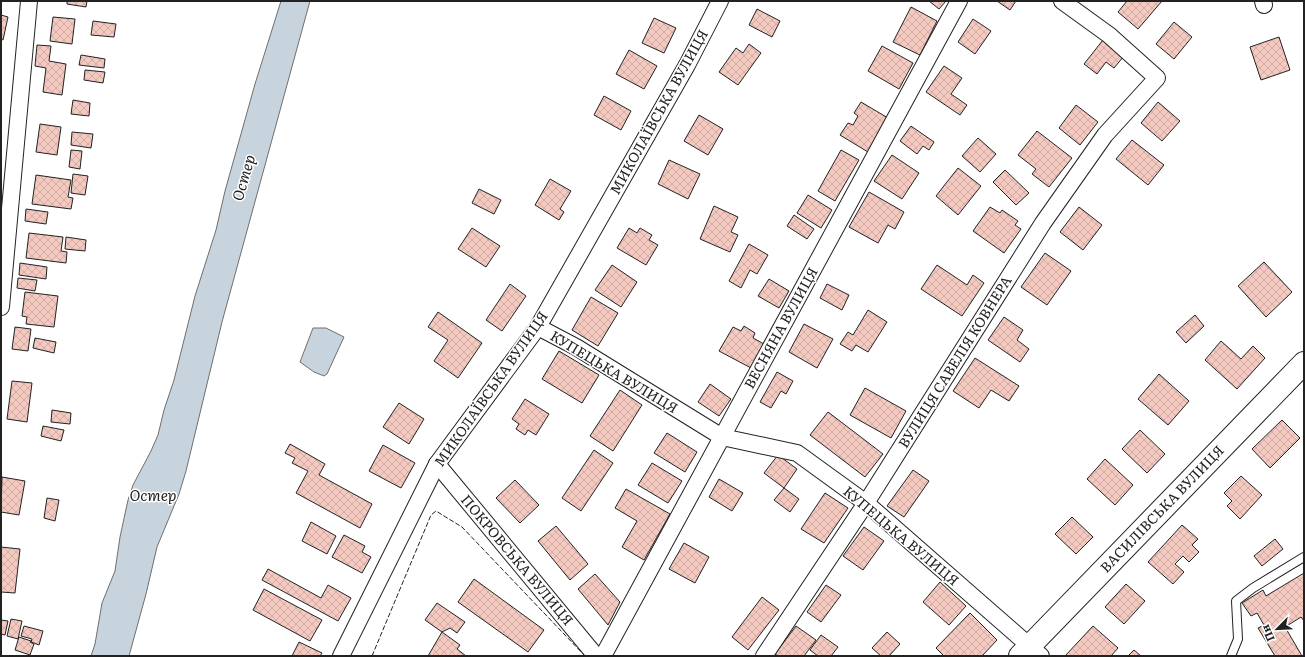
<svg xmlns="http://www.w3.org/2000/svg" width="1305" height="657" font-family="Literata,serif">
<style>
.water{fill:#c7d3dd;stroke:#6f6f6f}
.building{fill:url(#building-cross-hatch);stroke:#222}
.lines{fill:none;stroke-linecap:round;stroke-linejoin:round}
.service-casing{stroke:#222;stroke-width:10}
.minor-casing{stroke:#222;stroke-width:18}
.secondary-casing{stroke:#222;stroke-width:24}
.service{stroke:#fff;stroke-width:8}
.minor{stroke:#fff;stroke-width:16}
.secondary{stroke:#fff;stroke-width:22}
.fence{stroke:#222;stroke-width:1;stroke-dasharray:5 2;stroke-linecap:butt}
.labels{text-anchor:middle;stroke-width:3;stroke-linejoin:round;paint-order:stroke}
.street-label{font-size:14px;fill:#222;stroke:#fff}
.water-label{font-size:15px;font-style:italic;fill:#222;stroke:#fff}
</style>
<defs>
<pattern id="building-cross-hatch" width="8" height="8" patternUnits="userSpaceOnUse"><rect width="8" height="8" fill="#f3c9c0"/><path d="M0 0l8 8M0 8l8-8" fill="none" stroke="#d0aca5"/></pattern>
</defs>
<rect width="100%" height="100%" fill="#fff"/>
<g class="water">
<path d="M281,1H310L222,322L186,471L179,494L157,547L146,594L129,656H91L95,644L102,603L115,571L120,537L128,500L133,485L151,451L158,435L164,410L174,380L195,296L216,230L225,191L255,84Z"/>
<path d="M313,328H326L344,337L327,374L324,376L314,372L300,362Z"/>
</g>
<g class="building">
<path d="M67,1H87L86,7L67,4Z"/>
<path d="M929,1H946L939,9Z"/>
<path d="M997,1H1016L1010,10Z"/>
<path d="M1127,1H1162L1138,29L1118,12Z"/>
<path d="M911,7L937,21L920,55L893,42Z"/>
<path d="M757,9L780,21L772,37L749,25Z"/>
<path d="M1,15L8,17L3,40L1,39Z"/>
<path d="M53,17L75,19L72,44L50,41Z"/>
<path d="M654,18L676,28L664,53L642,43Z"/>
<path d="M973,19L991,31L975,54L958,42Z"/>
<path d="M93,21L116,24L114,37L91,35Z"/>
<path d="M1174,22L1192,37L1174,59L1156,44Z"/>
<path d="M1279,37L1290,70L1261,80L1250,47Z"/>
<path d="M1103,40L1124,56L1114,68L1106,62L1097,74L1084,64Z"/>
<path d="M749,44L761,53L738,85L719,72L736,48L743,53Z"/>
<path d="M37,45L51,46L49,61L66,64L62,95L43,92L46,68L35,66Z"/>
<path d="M882,46L913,63L899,89L868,71Z"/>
<path d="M629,50L657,66L644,89L616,74Z"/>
<path d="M81,55L105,59L104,68L79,65Z"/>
<path d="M944,66L962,78L951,94L967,105L960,115L926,92Z"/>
<path d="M85,70L105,72L103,83L84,80Z"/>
<path d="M604,96L631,111L621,130L594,115Z"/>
<path d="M73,100L90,103L89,116L71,114Z"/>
<path d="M861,102L888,118L868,152L840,135L848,123L853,125L858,116L854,113Z"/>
<path d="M1158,102L1180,121L1162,141L1141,123Z"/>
<path d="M1076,105L1098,122L1080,145L1059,128Z"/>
<path d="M699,115L723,129L708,155L684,141Z"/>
<path d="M40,124L61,127L57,155L36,152Z"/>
<path d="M911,126L934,142L929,150L923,146L917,154L900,141Z"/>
<path d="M1037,131L1072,158L1049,187L1032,174L1036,169L1018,155Z"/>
<path d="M72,132L93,134L91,148L71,145Z"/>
<path d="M978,138L996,154L980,172L962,156Z"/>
<path d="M1132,140L1164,165L1148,185L1116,159Z"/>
<path d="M71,150L82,151L80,169L69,167Z"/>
<path d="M841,150L859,160L835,201L818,191Z"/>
<path d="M892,155L919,173L902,199L874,181Z"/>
<path d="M669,160L700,174L688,199L658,184Z"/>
<path d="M958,168L981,186L958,215L936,196Z"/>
<path d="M1005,170L1029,193L1016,205L993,182Z"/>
<path d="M73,174L88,176L85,195L71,193Z"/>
<path d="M36,175L71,180L68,197L73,198L71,209L32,204Z"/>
<path d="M550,179L571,191L560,209L564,212L559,220L535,205Z"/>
<path d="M479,189L501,200L494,214L472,203Z"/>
<path d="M869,192L904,212L895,229L888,225L878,243L849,227Z"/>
<path d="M808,195L832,210L821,228L797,213Z"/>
<path d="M714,206L738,217L731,232L738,235L730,252L700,239Z"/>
<path d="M990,207L1000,213L1002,210L1018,221L1015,225L1021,229L1004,253L973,231Z"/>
<path d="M1079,207L1102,225L1083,250L1060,232Z"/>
<path d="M26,209L48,212L46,224L25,221Z"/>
<path d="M794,215L814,229L807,239L787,226Z"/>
<path d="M472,228L500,246L486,267L458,249Z"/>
<path d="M629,228L637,233L640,228L652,235L649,240L658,245L646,265L617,248Z"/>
<path d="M29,233L63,237L61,251L67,252L66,263L26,258Z"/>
<path d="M66,237L86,240L85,251L65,249Z"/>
<path d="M749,244L768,255L757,274L750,270L741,288L729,281Z"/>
<path d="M1045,253L1071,271L1047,305L1021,287Z"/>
<path d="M1264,262L1292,292L1266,317L1238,286Z"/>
<path d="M20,263L47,267L46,279L19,275Z"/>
<path d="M612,265L637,282L621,307L595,290Z"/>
<path d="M937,265L967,285L973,275L984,283L962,316L921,289Z"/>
<path d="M18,278L37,280L35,291L17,288Z"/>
<path d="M769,279L789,291L779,308L758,296Z"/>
<path d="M510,284L526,296L502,331L486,320Z"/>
<path d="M827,284L849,295L842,310L820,298Z"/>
<path d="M25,292L58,296L54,327L26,324L27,317L22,316Z"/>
<path d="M591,297L618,313L598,346L572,330Z"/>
<path d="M868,310L887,322L868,352L856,345L852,351L840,344L848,332L853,335Z"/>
<path d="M438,312L482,343L458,378L434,361L448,340L428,327Z"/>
<path d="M1195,315L1204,326L1186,343L1176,332Z"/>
<path d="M1004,317L1023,330L1017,340L1029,349L1020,362L988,340Z"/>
<path d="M804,324L833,339L817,368L789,352Z"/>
<path d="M744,326L755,333L753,338L764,344L751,368L719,351L733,327L741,331Z"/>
<path d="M15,327L31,329L28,351L12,349Z"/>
<path d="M35,338L56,342L54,353L33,348Z"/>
<path d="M1221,341L1241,359L1253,346L1265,358L1237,389L1205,360Z"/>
<path d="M559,351L599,375L582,403L542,379Z"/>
<path d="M975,358L1019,386L1009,401L991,390L979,408L953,391Z"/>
<path d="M777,372L793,381L786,394L781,391L771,408L760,402Z"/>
<path d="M1159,374L1189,401L1168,425L1138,399Z"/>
<path d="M12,381L32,383L27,422L7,419Z"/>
<path d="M710,384L731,399L719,416L698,402Z"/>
<path d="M865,388L906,411L891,438L850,415Z"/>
<path d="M620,390L642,405L613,451L590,436Z"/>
<path d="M525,399L549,414L536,435L528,430L525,435L516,429L519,424L512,419Z"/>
<path d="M399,403L424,419L409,444L383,427Z"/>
<path d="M52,410L71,413L70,424L51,422Z"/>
<path d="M828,412L883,454L865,477L810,435Z"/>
<path d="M1282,420L1300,438L1270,468L1252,449Z"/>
<path d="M43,426L64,430L61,441L41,436Z"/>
<path d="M1140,430L1165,454L1147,473L1122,449Z"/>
<path d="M667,433L697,452L685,472L654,453Z"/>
<path d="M290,444L325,464L319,475L372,504L360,528L296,493L308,471L292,463L295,458L285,453Z"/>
<path d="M383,445L415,463L401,488L369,471Z"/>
<path d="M594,450L613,463L581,511L562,498Z"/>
<path d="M778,455L797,469L784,488L764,473Z"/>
<path d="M1105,459L1133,485L1115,505L1087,479Z"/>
<path d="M652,463L682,481L668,503L638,485Z"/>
<path d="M913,470L929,481L904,517L887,506Z"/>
<path d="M1241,476L1262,495L1240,519L1227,506L1232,501L1224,493Z"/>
<path d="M2,477L25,481L19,515L1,512Z"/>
<path d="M719,479L743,493L732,511L709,497Z"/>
<path d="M515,480L539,505L520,523L496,498Z"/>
<path d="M784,488L799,499L790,512L774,500Z"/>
<path d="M626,489L670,514L644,560L622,547L637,521L615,508Z"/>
<path d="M825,493L848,508L824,543L801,529Z"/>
<path d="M47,498L59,500L55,521L44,518Z"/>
<path d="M1072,517L1093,537L1076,554L1055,534Z"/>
<path d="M311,522L336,536L327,554L302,541Z"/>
<path d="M1182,525L1198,539L1192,545L1199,552L1189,562L1183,556L1175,564L1184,572L1173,584L1148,562Z"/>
<path d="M556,526L588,564L570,580L538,541Z"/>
<path d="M864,527L884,541L863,570L843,556Z"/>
<path d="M344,535L365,546L362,552L371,557L362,573L332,557Z"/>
<path d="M1275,539L1283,549L1262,566L1254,556Z"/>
<path d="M684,543L709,557L695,583L669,569Z"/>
<path d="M1,547L20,549L15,593L1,592Z"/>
<path d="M268,569L321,598L328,585L351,598L338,621L262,580Z"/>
<path d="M1304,573V621L1301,617L1285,627L1302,656H1275L1258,628L1264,625L1257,613L1251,616L1242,603L1263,590L1266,596Z"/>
<path d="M595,574L620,602L608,625L578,589Z"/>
<path d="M474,579L544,630L528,652L458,602Z"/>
<path d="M940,582L966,606L949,625L923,602Z"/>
<path d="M1126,584L1145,601L1124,624L1105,607Z"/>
<path d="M826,585L841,595L821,622L807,612Z"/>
<path d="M264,589L322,620L310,641L253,610Z"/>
<path d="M762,597L779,610L748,650L732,637Z"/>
<path d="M437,603L465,622L457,633L450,628L442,632L425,620Z"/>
<path d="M970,613L997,640L982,656H944L936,648Z"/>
<path d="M11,619L22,621L18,639L7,636Z"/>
<path d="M1,620L8,621L5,635L1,634Z"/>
<path d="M24,626L43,631L39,645L31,642L32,639L21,636Z"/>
<path d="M796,626L816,640L804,656H778L775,654Z"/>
<path d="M1093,626L1118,648L1111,656H1065Z"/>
<path d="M442,632L460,645L457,649L466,656H428Z"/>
<path d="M887,632L900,644L889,656H881L872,648Z"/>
<path d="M821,635L838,647L831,656H818L810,650Z"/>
<path d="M19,637L31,641L30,642L34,644L30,655L15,650Z"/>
<path d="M299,642L322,653L320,656H292Z"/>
<path d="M1134,650L1141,656H1128Z"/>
</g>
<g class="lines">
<g class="service-casing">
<path id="service" d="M1231,656L1238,639L1236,601L1253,588L1304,557"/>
</g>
<g class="minor-casing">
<g id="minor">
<path d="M1263,1L1264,5"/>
<path d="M1,307L29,1"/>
<path d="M538,327L576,347L722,437L797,453L866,503L1041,656"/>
<path d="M437,464L596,656"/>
<path d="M341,656L437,464L538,327L687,65L720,1"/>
<path d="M603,656L959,1"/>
<path d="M764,656L866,503L1043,223L1105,135L1157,78L1109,35L1062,1"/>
</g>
</g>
<g class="secondary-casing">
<path id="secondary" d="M1020,656L1304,363"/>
</g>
<use href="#service" class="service"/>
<use href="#minor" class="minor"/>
<use href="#secondary" class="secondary"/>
<path class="fence" d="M372,656L431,515L436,511L462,527L585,656"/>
</g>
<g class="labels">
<g class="street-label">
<text transform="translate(659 112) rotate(-61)" y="5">МИКОЛАЇВСЬКА ВУЛИЦЯ</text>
<text transform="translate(781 328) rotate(-61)" y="5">ВЕСНЯНА ВУЛИЦЯ</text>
<text transform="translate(955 362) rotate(-58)" y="5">ВУЛИЦЯ САВЕЛІЯ КОВНЕРА</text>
<text transform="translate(614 372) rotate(31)" y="5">КУПЕЦЬКА ВУЛИЦЯ</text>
<text transform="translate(491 389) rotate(-55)" y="5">МИКОЛАЇВСЬКА ВУЛИЦЯ</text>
<text transform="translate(1162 509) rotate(-46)" y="5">ВАСИЛІВСЬКА ВУЛИЦЯ</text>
<text transform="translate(901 536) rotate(40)" y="5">КУПЕЦЬКА ВУЛИЦЯ</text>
<text transform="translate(517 560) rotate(50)" y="5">ПОКРОВСЬКА ВУЛИЦЯ</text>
</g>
<g class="water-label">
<text transform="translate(244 178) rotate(-74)" y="5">Остер</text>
<text x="153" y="501">Остер</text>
</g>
</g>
<rect width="1305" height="657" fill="none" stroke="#222222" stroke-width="4"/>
<g transform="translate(1277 629) rotate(246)" stroke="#ffffff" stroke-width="3" paint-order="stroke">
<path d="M0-3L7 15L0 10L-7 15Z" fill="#222222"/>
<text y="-6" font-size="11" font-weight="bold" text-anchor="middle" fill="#222222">Пн</text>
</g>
</svg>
